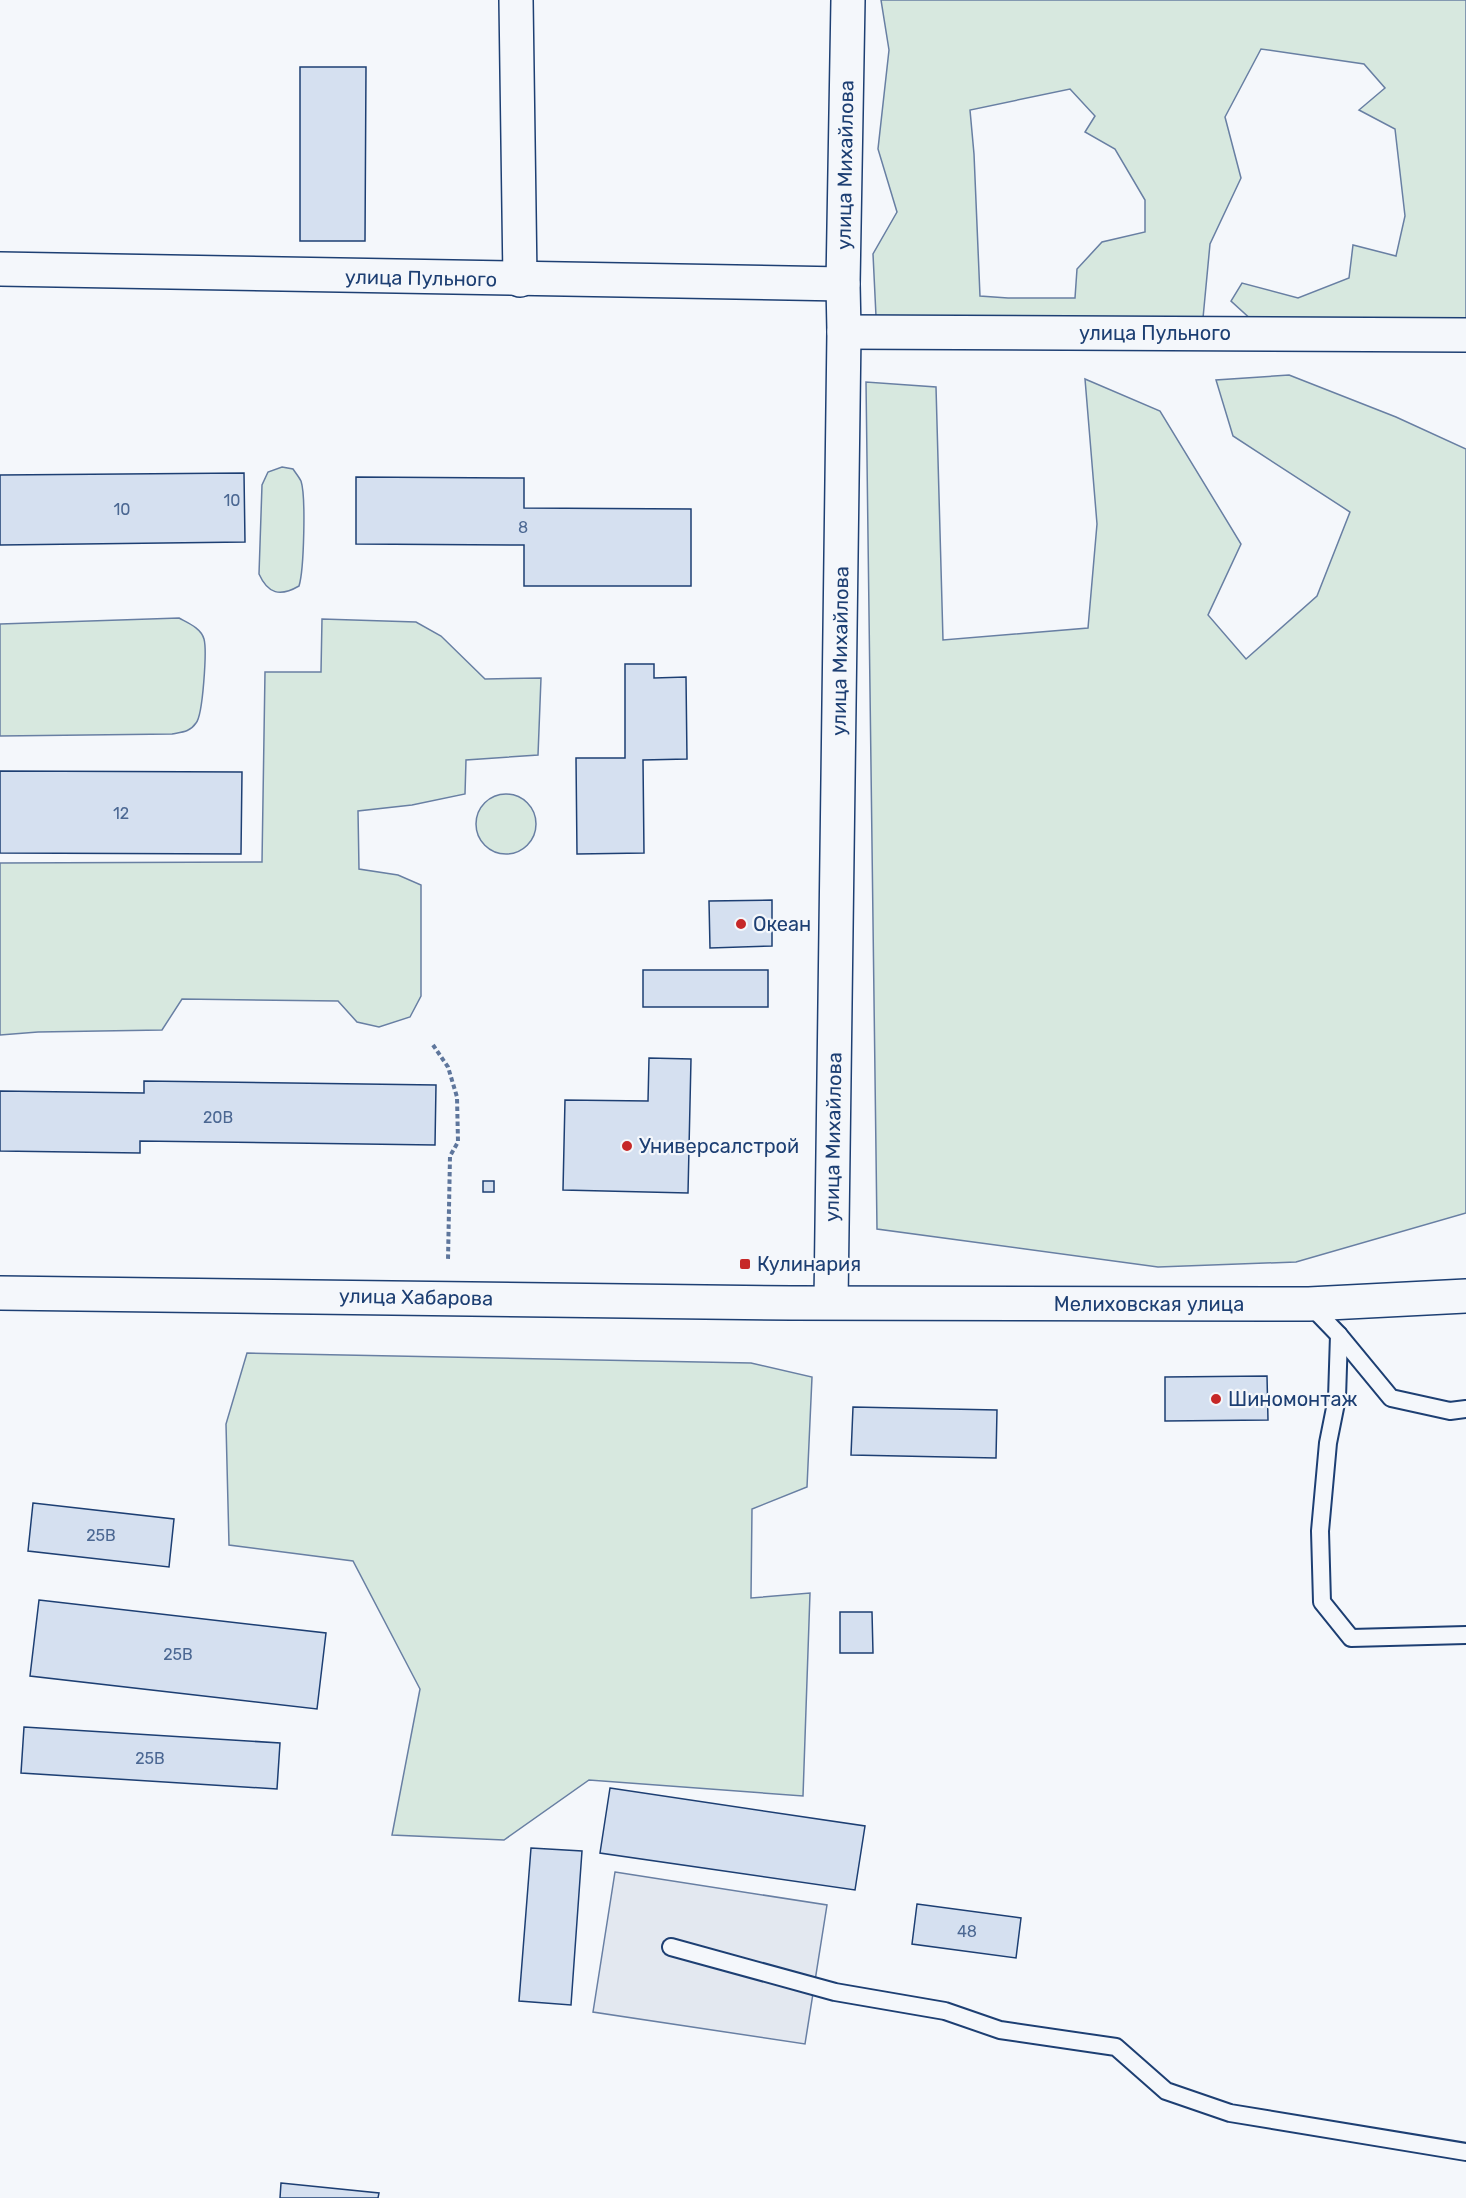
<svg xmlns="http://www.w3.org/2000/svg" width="1466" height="2198" font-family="Rubik,sans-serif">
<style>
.green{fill:#d7e8df;stroke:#687fa3;stroke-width:1.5;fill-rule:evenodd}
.parking{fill:#e3e8f0;stroke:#687fa3;stroke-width:1.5}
.building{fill:#d5e0f0;stroke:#1d3f73;stroke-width:1.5}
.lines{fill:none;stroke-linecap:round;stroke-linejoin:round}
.lane-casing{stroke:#1d3f73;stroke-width:20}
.street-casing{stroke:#1d3f73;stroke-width:36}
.secondary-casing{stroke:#1d3f73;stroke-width:36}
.primary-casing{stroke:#1d3f73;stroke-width:36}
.path{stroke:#5e769c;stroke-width:4;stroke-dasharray:4.5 3;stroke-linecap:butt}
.lane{stroke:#f4f7fb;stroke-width:16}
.street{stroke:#f4f7fb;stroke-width:33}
.secondary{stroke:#f4f7fb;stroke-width:33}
.primary{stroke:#f4f7fb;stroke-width:33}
.poi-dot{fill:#c62828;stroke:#f4f7fb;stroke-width:2}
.labels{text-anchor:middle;stroke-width:4.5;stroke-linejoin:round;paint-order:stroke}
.number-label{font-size:16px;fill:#4b6792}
.street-label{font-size:20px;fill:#1d3f73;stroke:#f4f7fb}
.poi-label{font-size:20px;fill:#1d3f73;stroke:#f4f7fb;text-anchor:start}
</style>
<rect width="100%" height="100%" fill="#f4f7fb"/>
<g class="green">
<path d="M881,0H1466V323L1254,322L1231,301L1242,283L1298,298L1349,278L1353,245L1396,256L1405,216L1395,129L1359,110L1385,88L1364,64L1261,49L1225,117L1241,178L1210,244L1203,318L876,316L873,254L897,212L878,149L889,50ZM1070,89L1095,116L1085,132L1115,149L1145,200V232L1102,242L1077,269L1075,298H1008L980,296L974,154L970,110Z"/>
<path d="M1289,375L1396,417L1466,449V1213L1296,1262L1158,1267L877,1229L866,382L936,387L943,640L1088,628L1097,524L1085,379L1160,411L1241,544L1208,615L1246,659L1317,596L1350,512L1233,436L1216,380Z"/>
<path d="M282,467L293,469C295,472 299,477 301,481C306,496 304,570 299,586C280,597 268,594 259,574L262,485L268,472Z"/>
<path d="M179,618C188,623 201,628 204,639C207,650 203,715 196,723C190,732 182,732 172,734L0,736V624Z"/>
<path d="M322,619L416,622L441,636L485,679L541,678L538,755L466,760L465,794L412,805L358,811L359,869L398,875L421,885V996L410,1017L379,1027L357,1022L338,1001L182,999L162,1030L38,1032L0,1035V863L262,862L265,672H321Z"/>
<circle cx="506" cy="824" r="30"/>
<path d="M247,1353L751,1363L812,1377L807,1487L752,1509L751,1598L810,1593L803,1796L589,1780L504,1840L392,1835L420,1689L353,1561L229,1545L226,1424Z"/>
</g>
<path class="parking" d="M615,1872L827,1905L805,2044L593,2012Z"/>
<g class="building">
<path d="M300,67H366L365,241H300Z"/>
<path d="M244,473L245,542L0,545V475Z"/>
<path d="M356,477L524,478V508L691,509V586H524V545L356,544Z"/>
<path d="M625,664H654V678L686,677L687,759L643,760L644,853L577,854L576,758H625Z"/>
<path d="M0,771L242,772L241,854L0,853Z"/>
<path d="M772,900V946L710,948L709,901Z"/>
<rect x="643" y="970" width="125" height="37"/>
<path d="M649,1058L691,1059L688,1193L563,1190L565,1100L648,1101Z"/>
<path d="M144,1081L436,1085L435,1145L140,1141V1153L0,1151V1091L144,1093Z"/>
<rect x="483" y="1181" width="11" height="11"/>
<path d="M1267,1376L1268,1420L1165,1421V1377Z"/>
<path d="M853,1407L997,1410L996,1458L851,1455Z"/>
<path d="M33,1503L174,1519L169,1567L28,1551Z"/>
<path d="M39,1600L326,1633L317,1709L30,1676Z"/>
<path d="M840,1612H872L873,1653H840Z"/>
<path d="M24,1727L280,1743L277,1789L21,1773Z"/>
<path d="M610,1788L865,1826L855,1890L600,1853Z"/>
<path d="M531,1848L582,1851L571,2005L519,2001Z"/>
<path d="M917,1904L1021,1918L1016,1958L912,1944Z"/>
<path d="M281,2183L379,2193L378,2198H280Z"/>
</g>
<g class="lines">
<g class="lane-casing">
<g id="lane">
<path d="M1310,1305L1339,1335L1391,1398L1450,1411L1466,1409"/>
<path d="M1339,1335L1337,1398L1328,1443L1320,1531L1322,1602L1351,1638L1466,1635"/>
<path d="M671,1947L835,1992L945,2011L1000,2030L1116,2047L1166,2091L1230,2113L1466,2152"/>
</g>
</g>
<g class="street-casing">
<g id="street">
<path d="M516,0L520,280"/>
<path d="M0,269L843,284"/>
<path d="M844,332L1466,335"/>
</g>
</g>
<g class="secondary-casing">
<path id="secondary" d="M831,1302L844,332L843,284L848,0"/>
</g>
<g class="primary-casing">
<path id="primary" d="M0,1293L791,1303L1309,1304L1466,1296"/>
</g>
<path class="path" d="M433,1045L448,1067L457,1097L458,1142L450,1156L448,1260"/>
<use href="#lane" class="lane"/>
<use href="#street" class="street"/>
<use href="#secondary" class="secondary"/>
<use href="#primary" class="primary"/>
</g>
<g class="poi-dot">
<circle cx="741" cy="924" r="6"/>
<circle cx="627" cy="1146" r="6"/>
<rect x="739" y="1258" width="12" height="12" rx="3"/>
<circle cx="1216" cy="1399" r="6"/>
</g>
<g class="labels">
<g class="number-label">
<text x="232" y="506">10</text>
<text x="122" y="515">10</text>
<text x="523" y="533">8</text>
<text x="121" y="819">12</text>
<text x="218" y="1123">20В</text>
<text x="101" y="1541">25В</text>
<text x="178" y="1660">25В</text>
<text x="150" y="1764">25В</text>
<text x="967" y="1937">48</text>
</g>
<g class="street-label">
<text transform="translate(845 165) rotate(-89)" y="7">улица Михайлова</text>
<text transform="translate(421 278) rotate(1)" y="7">улица Пульного</text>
<text x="1155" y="340">улица Пульного</text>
<text transform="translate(840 651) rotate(-89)" y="7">улица Михайлова</text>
<text transform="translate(833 1137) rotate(-89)" y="7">улица Михайлова</text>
<text transform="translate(416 1297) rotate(1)" y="7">улица Хабарова</text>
<text x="1149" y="1311">Мелиховская улица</text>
</g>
<g class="poi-label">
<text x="753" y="931">Океан</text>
<text x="639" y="1153">Универсалстрой</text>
<text x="757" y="1271">Кулинария</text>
<text x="1228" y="1406">Шиномонтаж</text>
</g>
</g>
</svg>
